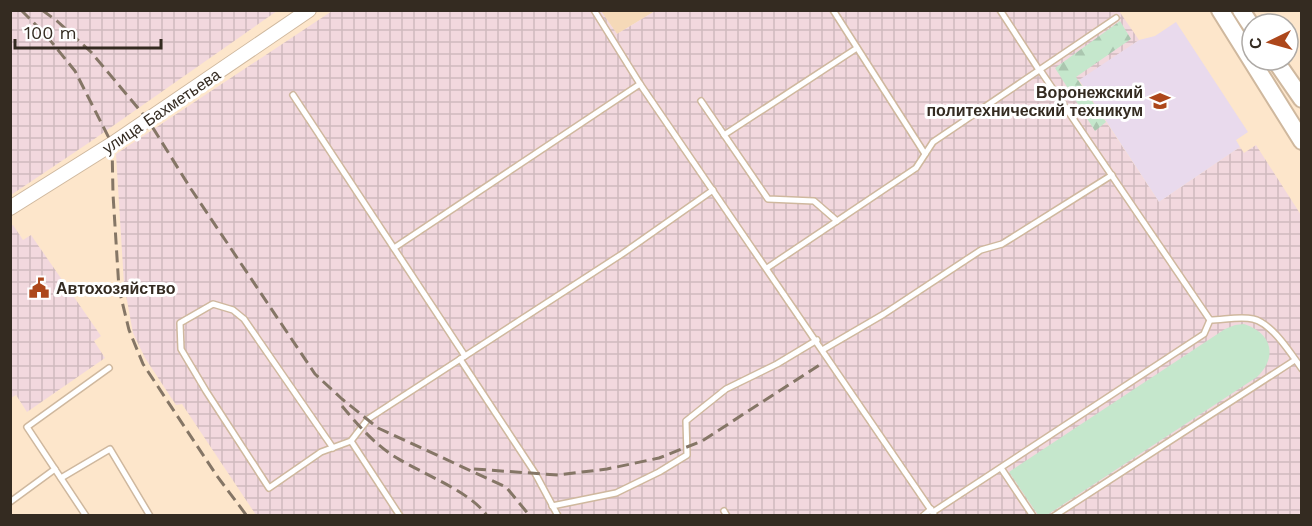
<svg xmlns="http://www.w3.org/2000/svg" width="1312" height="526" font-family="'Work Sans',sans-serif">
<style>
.built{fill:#f5d9b8}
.industrial{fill:url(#industrial-grid)}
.education{fill:#e9daed}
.forest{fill:url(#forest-firs)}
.green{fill:#c5e7cc}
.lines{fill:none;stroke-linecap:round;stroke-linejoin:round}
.service-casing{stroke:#cfb89e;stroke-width:8}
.tertiary-casing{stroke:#cfb89e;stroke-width:16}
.primary-casing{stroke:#cfb89e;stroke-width:20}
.service{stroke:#fff;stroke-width:5}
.tertiary{stroke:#fff;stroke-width:14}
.primary{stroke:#fff;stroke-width:16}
.rail{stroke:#857666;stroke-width:3;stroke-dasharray:12 6;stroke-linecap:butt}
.labels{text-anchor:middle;stroke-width:6;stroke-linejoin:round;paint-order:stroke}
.poi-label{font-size:16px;font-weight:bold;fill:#342b21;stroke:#fff;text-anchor:end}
.street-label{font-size:16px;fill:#342b21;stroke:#fff}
</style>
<defs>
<pattern id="industrial-grid" width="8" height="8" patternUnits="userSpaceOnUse" patternTransform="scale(1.5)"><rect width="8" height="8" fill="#f2d8de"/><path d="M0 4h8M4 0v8" fill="none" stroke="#d0babe"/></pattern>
<pattern id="forest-firs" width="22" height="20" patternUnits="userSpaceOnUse" patternTransform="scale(1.5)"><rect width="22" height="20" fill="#c5e7cc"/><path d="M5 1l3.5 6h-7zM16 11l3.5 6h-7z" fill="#aac6af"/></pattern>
</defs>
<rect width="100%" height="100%" fill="#fde6cb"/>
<path class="built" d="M601,11H655L617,34Z"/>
<g class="industrial">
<path d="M11,11H277L90,142L11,195Z"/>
<path d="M332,11H601L617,34L655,11H1119L1139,40L1079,81L1159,202L1240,147L1244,153L1256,145L1301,215V515H256L182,404L176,405L145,358L133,333L124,284L116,154Z"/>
<path d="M13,225L23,240L31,235L101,336L94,341L105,358L27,412L16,395L11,398L10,226Z"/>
</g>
<path class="education" d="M1176,22L1248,132L1236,140L1240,147L1159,202L1079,80L1139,40L1155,36Z"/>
<path class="forest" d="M1120,21L1131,39L1076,77L1106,122L1095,131L1055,68Z"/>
<path class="green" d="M1244,324C1272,333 1278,357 1257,377L1047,515H1038L1009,472L1225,329L1235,325Z"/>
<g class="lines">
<g class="service-casing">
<g id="service">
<path d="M594,10L640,84L935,516"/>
<path d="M833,10L925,154"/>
<path d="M1000,10L1039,70"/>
<path d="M293,95L465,356"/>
<path d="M701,101L768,199L814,201L837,221"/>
<path d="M724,135L857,48"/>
<path d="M394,248L640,84"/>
<path d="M767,268L916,168L933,142L1116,18"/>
<path d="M1210,320C1223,320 1240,316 1253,319C1272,323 1291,354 1302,369"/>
<path d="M824,349L884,314L981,250L1002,244L1112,175"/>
<path d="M460,359L535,473L558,516"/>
<path d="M351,441L400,516"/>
<path d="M333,448L244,319L233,310L213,304L180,323L181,349L206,391L269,488L321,452L351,441L368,419L622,254L713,190"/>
<path d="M1001,468L1033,516"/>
<path d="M61,478L110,449L150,516"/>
<path d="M10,502L55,469"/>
<path d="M552,506L616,493L659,472L687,455L686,421L726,389L777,364L817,340"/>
<path d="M724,511L727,516"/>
<path d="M933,512L1204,334L1210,320L1040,70"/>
<path d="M86,516L27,427L109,368"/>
<path d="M923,516L931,509"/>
<path d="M1054,516L1295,360"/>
</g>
</g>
<g class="tertiary-casing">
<path id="tertiary" d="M10,208L112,144L309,10"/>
</g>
<g class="primary-casing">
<g id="primary">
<path d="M1220,10L1302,141"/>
<path d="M1241,10L1252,27"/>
<path d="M1275,60L1302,99"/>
</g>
</g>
<use href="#service" class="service"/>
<use href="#tertiary" class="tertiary"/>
<use href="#primary" class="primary"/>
<g class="rail">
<path d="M21,10L45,34L75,71L112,144L113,194L119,289L129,330L143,364L217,476L247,516"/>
<path d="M42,10L57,21L91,52L148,120L191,189L315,374L342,399L378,428L506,487L530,516"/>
<path d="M342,406C357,424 376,446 397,458C421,473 473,493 487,516"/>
<path d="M474,469L558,475L607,469L659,458L702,441L821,364"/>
</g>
</g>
<defs>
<g id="university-bare" transform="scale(1.62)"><path d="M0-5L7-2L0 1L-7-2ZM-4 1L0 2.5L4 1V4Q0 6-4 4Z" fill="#ad471b" stroke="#fff" stroke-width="2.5" paint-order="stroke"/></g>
<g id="civic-bare" transform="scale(1.62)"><path d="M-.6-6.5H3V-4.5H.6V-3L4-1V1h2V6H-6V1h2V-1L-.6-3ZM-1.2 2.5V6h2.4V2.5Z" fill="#ad471b" stroke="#fff" stroke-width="2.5" paint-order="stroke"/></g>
</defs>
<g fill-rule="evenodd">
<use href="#university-bare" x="1160" y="101"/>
<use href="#civic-bare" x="39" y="288"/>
</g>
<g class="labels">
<g class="poi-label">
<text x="1143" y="98">Воронежский<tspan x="1143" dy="18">политехнический техникум</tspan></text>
<text x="56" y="294" text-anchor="start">Автохозяйство</text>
</g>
<g class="street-label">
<text transform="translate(161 111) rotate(-34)" y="6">улица Бахметьева</text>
</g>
</g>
<rect width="1312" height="526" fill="none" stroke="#342b21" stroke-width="24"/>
<g transform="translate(1270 42) rotate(265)"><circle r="28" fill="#ffffff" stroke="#aeaaa6" stroke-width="1.5"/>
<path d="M0-4.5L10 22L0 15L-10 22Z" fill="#ad471b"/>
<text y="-9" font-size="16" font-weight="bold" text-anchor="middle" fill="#342b21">С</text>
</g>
<path d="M15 39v9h146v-9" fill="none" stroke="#342b21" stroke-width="3"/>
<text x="24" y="39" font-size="18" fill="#342b21" stroke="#ffffff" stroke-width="4.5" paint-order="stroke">100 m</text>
</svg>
